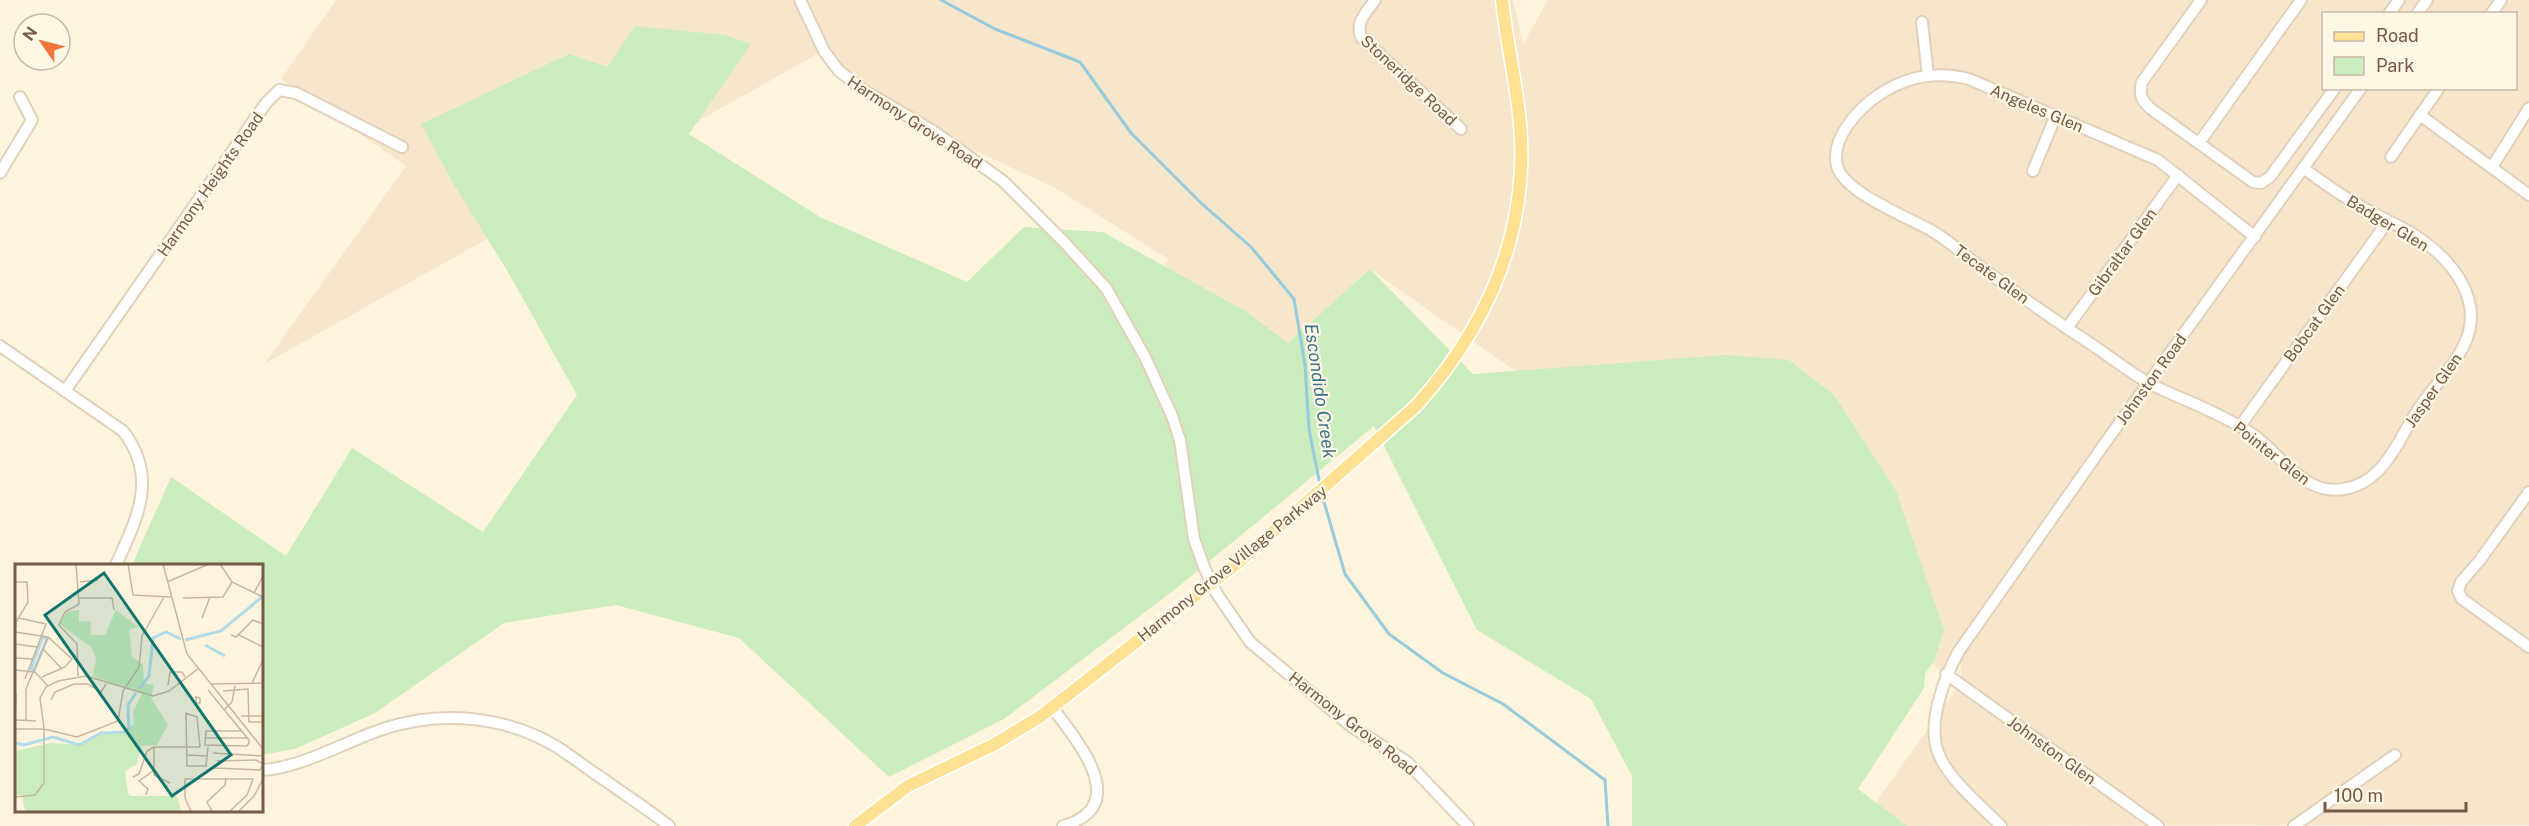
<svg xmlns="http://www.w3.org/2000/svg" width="2529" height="826" font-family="'Public Sans',sans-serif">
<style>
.residential{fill:#f6e7cc;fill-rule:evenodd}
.green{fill:#cbecbc}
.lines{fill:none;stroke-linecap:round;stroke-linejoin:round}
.stream{stroke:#97cada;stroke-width:3}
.minor-casing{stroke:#e2d1ba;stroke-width:14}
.major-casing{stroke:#fff;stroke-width:15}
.minor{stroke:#fff;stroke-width:10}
.major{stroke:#ffe194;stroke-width:12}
.labels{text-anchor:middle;stroke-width:4.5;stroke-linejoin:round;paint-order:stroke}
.street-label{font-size:16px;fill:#755a45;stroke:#fff7e6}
.water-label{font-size:18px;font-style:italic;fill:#3d768b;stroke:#fff7e6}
.inset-river{fill:none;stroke:#b2dbe8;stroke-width:3}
.inset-road{fill:none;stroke:#c7b6a1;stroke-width:1.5}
.view{fill:#0f766e;fill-opacity:0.15;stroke:#0f766e;stroke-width:3}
.inset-edge{fill:none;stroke:#755a45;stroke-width:3}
</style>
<rect width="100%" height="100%" fill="#fef4de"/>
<path class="residential" d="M336,0H1513L1523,44L1548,0H2529V825L1859,826L1962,681L1959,652L1946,674L1370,269L1288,343L1247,313L1071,408L1168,259L1055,188L933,131L865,91L823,51L264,364L406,166L281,79ZM2324,14H2516V88H2324Z"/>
<path class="green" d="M635,26L725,35L751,44L689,134L820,217L967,282L1024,227L1103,232L1247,312L1288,343L1370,269L1473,374L1726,355L1789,360L1834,395L1896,491L1944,630L1934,661L1925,674L1924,688L1858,789L1907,826H1632V776L1591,699L1477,630L1374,426L1178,587L1004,719L889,777L739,638L616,605L504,623L375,713L295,749L261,755V565H132L171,477L286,556L352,448L483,532L577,395L508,272L453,183L421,124L569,54L607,67Z"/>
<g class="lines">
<g class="stream">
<path d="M941,0L995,29L1080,62L1131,133L1200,202L1251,247L1294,299L1305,365L1309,429L1320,485"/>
<path d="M1322,495L1345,574L1389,634L1443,673L1503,704L1605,780L1608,826"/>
</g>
<g class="minor-casing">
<g id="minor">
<path d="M800,0L824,51L839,71L865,91L933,131L1003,181L1065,243L1106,288L1145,357L1172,416L1180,440L1194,539L1204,567L1217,594L1250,642L1351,726L1407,762L1468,826"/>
<path d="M1375,0C1367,12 1355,22 1361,37L1461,129"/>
<path d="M2201,0L2142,82C2139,95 2141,100 2151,109L2253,182L2261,183L2270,177L2335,88"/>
<path d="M2389,14L2399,0"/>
<path d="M2417,14L2427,0"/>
<path d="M2491,14L2501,0"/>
<path d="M1922,22L1928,76"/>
<path d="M2420,115L2529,195"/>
<path d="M2199,143L2301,0"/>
<path d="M2391,157L2439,88"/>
<path d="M2492,167L2529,108"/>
<path d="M2033,171L2056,115"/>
<path d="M0,173L32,120L20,97"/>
<path d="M2255,237L2158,160L1969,79C1938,71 1907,76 1880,94C1859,108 1830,138 1837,166C1844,193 1910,218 1934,232C1953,244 1970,260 1989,273C2024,299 2060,324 2097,348C2114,360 2131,373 2149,383C2167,393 2187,400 2206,409C2223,417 2240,425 2255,436C2285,459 2309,503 2355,486C2391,473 2402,429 2424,401C2437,383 2455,365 2464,345C2486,300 2451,259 2416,236C2396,223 2374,215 2355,203C2337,193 2320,180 2303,168"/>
<path d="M2067,328L2178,175"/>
<path d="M0,346L123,431C159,478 137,518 116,565"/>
<path d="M65,391L266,103L279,90L296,93L402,147"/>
<path d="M2240,426L2388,221"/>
<path d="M2529,492L2480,560L2461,582L2458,591L2462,599L2529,647"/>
<path d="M1946,674L2158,826"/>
<path d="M1052,707C1078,742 1133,806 1063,826"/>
<path d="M261,770C300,769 348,740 386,728C442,710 506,716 557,747C574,758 589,770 606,781C627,796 649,810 669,826"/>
<path d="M2001,826C1983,808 1950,780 1940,757C1925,727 1944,678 1959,651L2105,443L2361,88"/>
<path d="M2294,826L2395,755"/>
</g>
</g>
<g class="major-casing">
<path id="major" d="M855,826L908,786L995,744L1041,716L1240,561L1416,406C1477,338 1517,260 1521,168C1524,111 1508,56 1502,0"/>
</g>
<use href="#minor" class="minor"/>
<use href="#major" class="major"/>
</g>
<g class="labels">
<g class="street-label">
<text transform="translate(1409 80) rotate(43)" y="6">Stoneridge Road</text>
<text transform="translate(2037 108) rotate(23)" y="6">Angeles Glen</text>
<text transform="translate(915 122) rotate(33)" y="6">Harmony Grove Road</text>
<text transform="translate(210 184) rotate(-55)" y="6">Harmony Heights Road</text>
<text transform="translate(2388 223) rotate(31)" y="6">Badger Glen</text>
<text transform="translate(2122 252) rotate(-54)" y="6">Gibraltar Glen</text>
<text transform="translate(1992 274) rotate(36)" y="6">Tecate Glen</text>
<text transform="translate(2314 323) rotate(-54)" y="6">Bobcat Glen</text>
<text transform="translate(2151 379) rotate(-54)" y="6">Johnston Road</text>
<text transform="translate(2433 390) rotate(-55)" y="6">Jasper Glen</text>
<text transform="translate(2272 453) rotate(38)" y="6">Pointer Glen</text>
<text transform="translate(1232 563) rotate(-39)" y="6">Harmony Grove Village Parkway</text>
<text transform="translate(1353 723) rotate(38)" y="6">Harmony Grove Road</text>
<text transform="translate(2052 750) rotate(36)" y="6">Johnston Glen</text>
</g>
<g class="water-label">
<text transform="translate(1320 391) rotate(82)" y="6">Escondido Creek</text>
</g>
</g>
<g transform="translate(15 564)">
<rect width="248" height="248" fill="#fef4de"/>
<path d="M64,46V58L75,57L76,71H90L101,46L123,63L114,66L117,93L128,100L129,119L139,121L136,134L153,161L142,181L126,182L122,200L110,207L113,229L115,232H162L166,247H10L7,231H0V187L36,179L66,181L82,170L110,169L119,159L118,147L127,130L78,112L81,94L77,84L45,60L52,48Z" fill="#cbecbc"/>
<path class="inset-river" d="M28,72L32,75L19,107L16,105ZM170,76L206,67L247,33M190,81L210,92M124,125L134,112L138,74L151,68L166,75M0,179L9,181L38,173L64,181L86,169L109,168L114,164L113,141L121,129"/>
<path class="inset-road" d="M61,0L64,40L50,48L44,61L62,80L63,112M113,0L118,31L156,33M148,0L172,90L248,185M205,0L217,18L248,33M0,18H12L13,38L1,58L0,71M65,18L83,16M152,18L194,0M239,29L248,12M64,34H97L99,46M168,34L208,33L217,18M4,54L31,60L10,115M187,54L195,33M0,68L33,73L57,95L50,103L27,113M216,71L221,73L238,56L248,60M224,71L248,83M0,80L22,83M28,85L47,105M0,94L18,95M0,106L20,108L33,122M237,119L248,96M197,120L248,119M153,121L155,108H167L170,113M193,126L234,176V179L232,182L190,181L191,167H226M208,127L233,125L234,158H248M181,133L185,134V139H181ZM36,136L40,128L59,120H73L86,128L91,120M209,146L217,138L220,122M226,152H248M1,156L21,157M11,156V125L33,73M0,159L1,130M0,165H29L25,134L31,123L43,117L71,112L138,132L154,127L184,104M189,174H232M139,183H185M139,183V211L155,219M185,183L182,153L171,149L172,202H191L193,183M198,189L248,192M171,191L193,192M202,197L241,196L248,200M199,204L245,206L248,201M118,213L124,210L132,187L139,183M131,231L133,225L124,217L138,207M0,233L20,231L29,219V165L62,173L103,157L108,127L124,103L127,72L149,33M176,247L170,234V215H238L232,231L215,247M197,247L192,238L210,221L211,214M224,247L239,232L248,215"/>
<path class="view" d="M89,9L216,191L157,232L30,51Z"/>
<rect width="248" height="248" class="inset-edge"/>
</g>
<rect x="2322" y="12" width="195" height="78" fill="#fff7e6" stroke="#c8b8a6" stroke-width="1.5"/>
<rect x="2334" y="32" width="30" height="9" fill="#ffe194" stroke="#c8b8a6" stroke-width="1.5"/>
<text x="2376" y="42" font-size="18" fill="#755a45">Road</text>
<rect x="2334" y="57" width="30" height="18" fill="#cbecbc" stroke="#c8b8a6" stroke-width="1.5"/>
<text x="2376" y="72" font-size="18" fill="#755a45">Park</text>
<g transform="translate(42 42) rotate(305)"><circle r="28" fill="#fff7e6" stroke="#c8b8a6" stroke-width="1.5"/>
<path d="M0-4.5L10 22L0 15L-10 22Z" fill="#f1743a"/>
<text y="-9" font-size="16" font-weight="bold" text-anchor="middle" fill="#755a45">N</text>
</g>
<path d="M2325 802v9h141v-9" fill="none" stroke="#755a45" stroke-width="3"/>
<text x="2334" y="802" font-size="18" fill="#755a45" stroke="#fff7e6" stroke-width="4.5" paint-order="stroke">100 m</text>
</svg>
